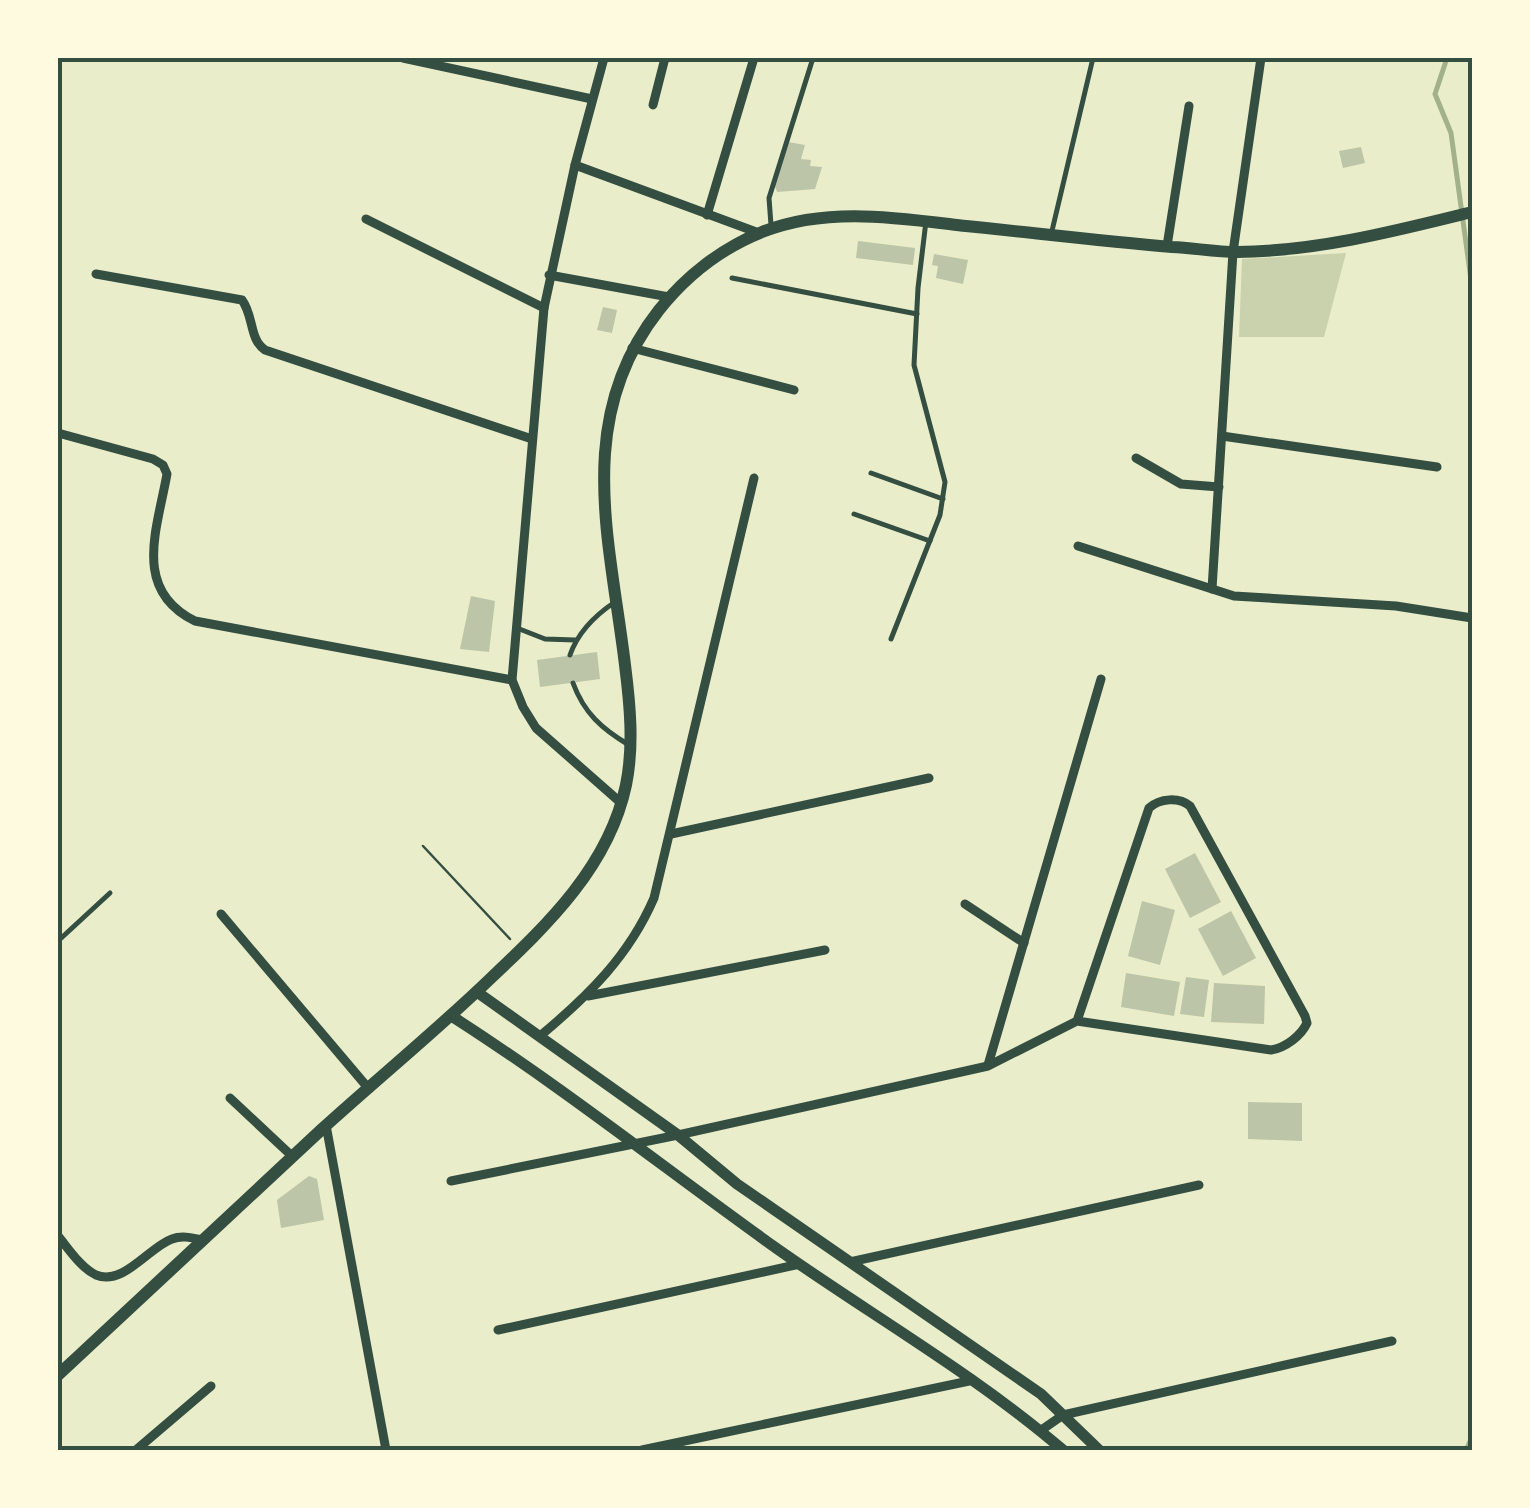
<svg xmlns="http://www.w3.org/2000/svg" width="1530" height="1508" font-family="'Alegreya Sans',sans-serif">
<style>
.green{fill:#cad2ad}
.lines{fill:none;stroke-linecap:round;stroke-linejoin:round}
.stream{stroke:#a3b18a;stroke-width:5}
.building{fill:#bcc5a7}
.path{stroke:#344e41;stroke-width:2.5}
.service{stroke:#344e41;stroke-width:5}
.minor{stroke:#344e41;stroke-width:9}
.tertiary{stroke:#344e41;stroke-width:11}
.secondary{stroke:#344e41;stroke-width:12}
.neatline{fill:none;stroke:#344e41;stroke-width:4}
</style>
<rect width="100%" height="100%" fill="#e9edc9"/>
<path class="green" d="M1346,253L1324,337H1239L1242,259Z"/>
<g class="lines">
<g class="stream">
<path d="M1447,58L1435,94L1451,133L1472,287"/>
<path d="M1466,1450L1472,1437"/>
</g>
</g>
<g class="building">
<path d="M788,142L805,145L801,159L811,160L810,166L822,167L815,189L777,192L774,183Z"/>
<path d="M1361,147L1365,163L1343,168L1339,151Z"/>
<path d="M858,241L915,248L913,265L856,258Z"/>
<path d="M934,254L968,260L963,284L936,278L938,266L932,265Z"/>
<path d="M603,307L617,310L612,333L597,330Z"/>
<path d="M471,596L495,601L489,652L460,649Z"/>
<path d="M597,652L600,679L540,687L537,660Z"/>
<path d="M1195,853L1221,902L1190,918L1165,869Z"/>
<path d="M1142,901L1175,910L1160,965L1128,956Z"/>
<path d="M1231,911L1256,958L1223,976L1198,929Z"/>
<path d="M1126,973L1180,982L1174,1016L1121,1007Z"/>
<path d="M1186,977L1209,980L1204,1017L1180,1014Z"/>
<path d="M1214,983L1265,986L1264,1024L1211,1022Z"/>
<path d="M1248,1102L1302,1103V1141L1248,1139Z"/>
<path d="M309,1176L317,1179L324,1220L281,1228L277,1200Z"/>
</g>
<g class="lines">
<path class="path" d="M423,846L510,939"/>
<g class="service">
<path d="M771,225L769,198L813,58"/>
<path d="M1051,235L1093,58"/>
<path d="M732,278L917,314"/>
<path d="M871,473L943,499"/>
<path d="M854,514L930,541"/>
<path d="M517,628L545,639L575,640"/>
<path d="M891,639L940,515L945,482L914,365L918,288L926,221"/>
<path d="M570,655C578,632 594,616 615,602"/>
<path d="M573,683C584,713 602,729 629,745"/>
<path d="M58,941L110,893"/>
</g>
<g class="minor">
<path d="M403,58L592,99"/>
<path d="M604,58L575,165L544,308L512,680L523,707L536,728L620,802"/>
<path d="M653,105L665,58"/>
<path d="M575,165L759,233"/>
<path d="M707,215L754,58"/>
<path d="M366,219L544,308"/>
<path d="M1167,246L1189,106"/>
<path d="M96,274L242,300C254,316 249,339 265,350L532,439"/>
<path d="M549,275L669,297"/>
<path d="M632,348L794,390"/>
<path d="M58,433L153,459L163,465L167,474C157,530 132,590 195,621L512,680"/>
<path d="M1222,436L1437,467"/>
<path d="M1136,458L1181,484L1219,487"/>
<path d="M1078,546L1234,596L1396,606L1472,618"/>
<path d="M1212,589L1233,252L1261,58"/>
<path d="M671,834L929,778"/>
<path d="M965,904L1024,943"/>
<path d="M221,914L369,1089"/>
<path d="M588,996L825,950"/>
<path d="M540,1036C588,996 629,956 654,898L754,478"/>
<path d="M988,1065L1101,679"/>
<path d="M230,1098L293,1157"/>
<path d="M326,1125L386,1450"/>
<path d="M451,1181L678,1135L988,1066L1077,1021L1271,1050C1285,1048 1301,1036 1307,1023L1305,1016L1190,806C1179,797 1160,798 1149,808L1077,1021"/>
<path d="M58,1236C68,1248 81,1268 96,1275C124,1286 149,1247 172,1239C182,1235 193,1238 203,1240"/>
<path d="M850,1262L1199,1185"/>
<path d="M498,1330L800,1264"/>
<path d="M1040,1431L1063,1415L1392,1341"/>
<path d="M136,1450L211,1386"/>
<path d="M642,1450L969,1381"/>
</g>
<g class="tertiary">
<path d="M477,992L678,1135L737,1184L1041,1394L1099,1450"/>
<path d="M453,1017C564,1088 668,1171 776,1248C871,1315 976,1375 1063,1450"/>
</g>
<path class="secondary" d="M58,1375C146,1294 233,1212 321,1130C377,1079 436,1031 491,978C548,924 609,866 626,785C634,746 630,704 625,665C610,540 573,419 659,310C686,276 722,248 762,232C827,206 899,218 966,226C1035,233 1103,241 1172,247C1194,248 1215,252 1237,252C1318,251 1395,231 1472,212"/>
</g>
<rect width="1530" height="1508" fill="none" stroke="#fefae0" stroke-width="120"/>
<rect x="60" y="60" width="1410" height="1388" class="neatline"/>
</svg>
